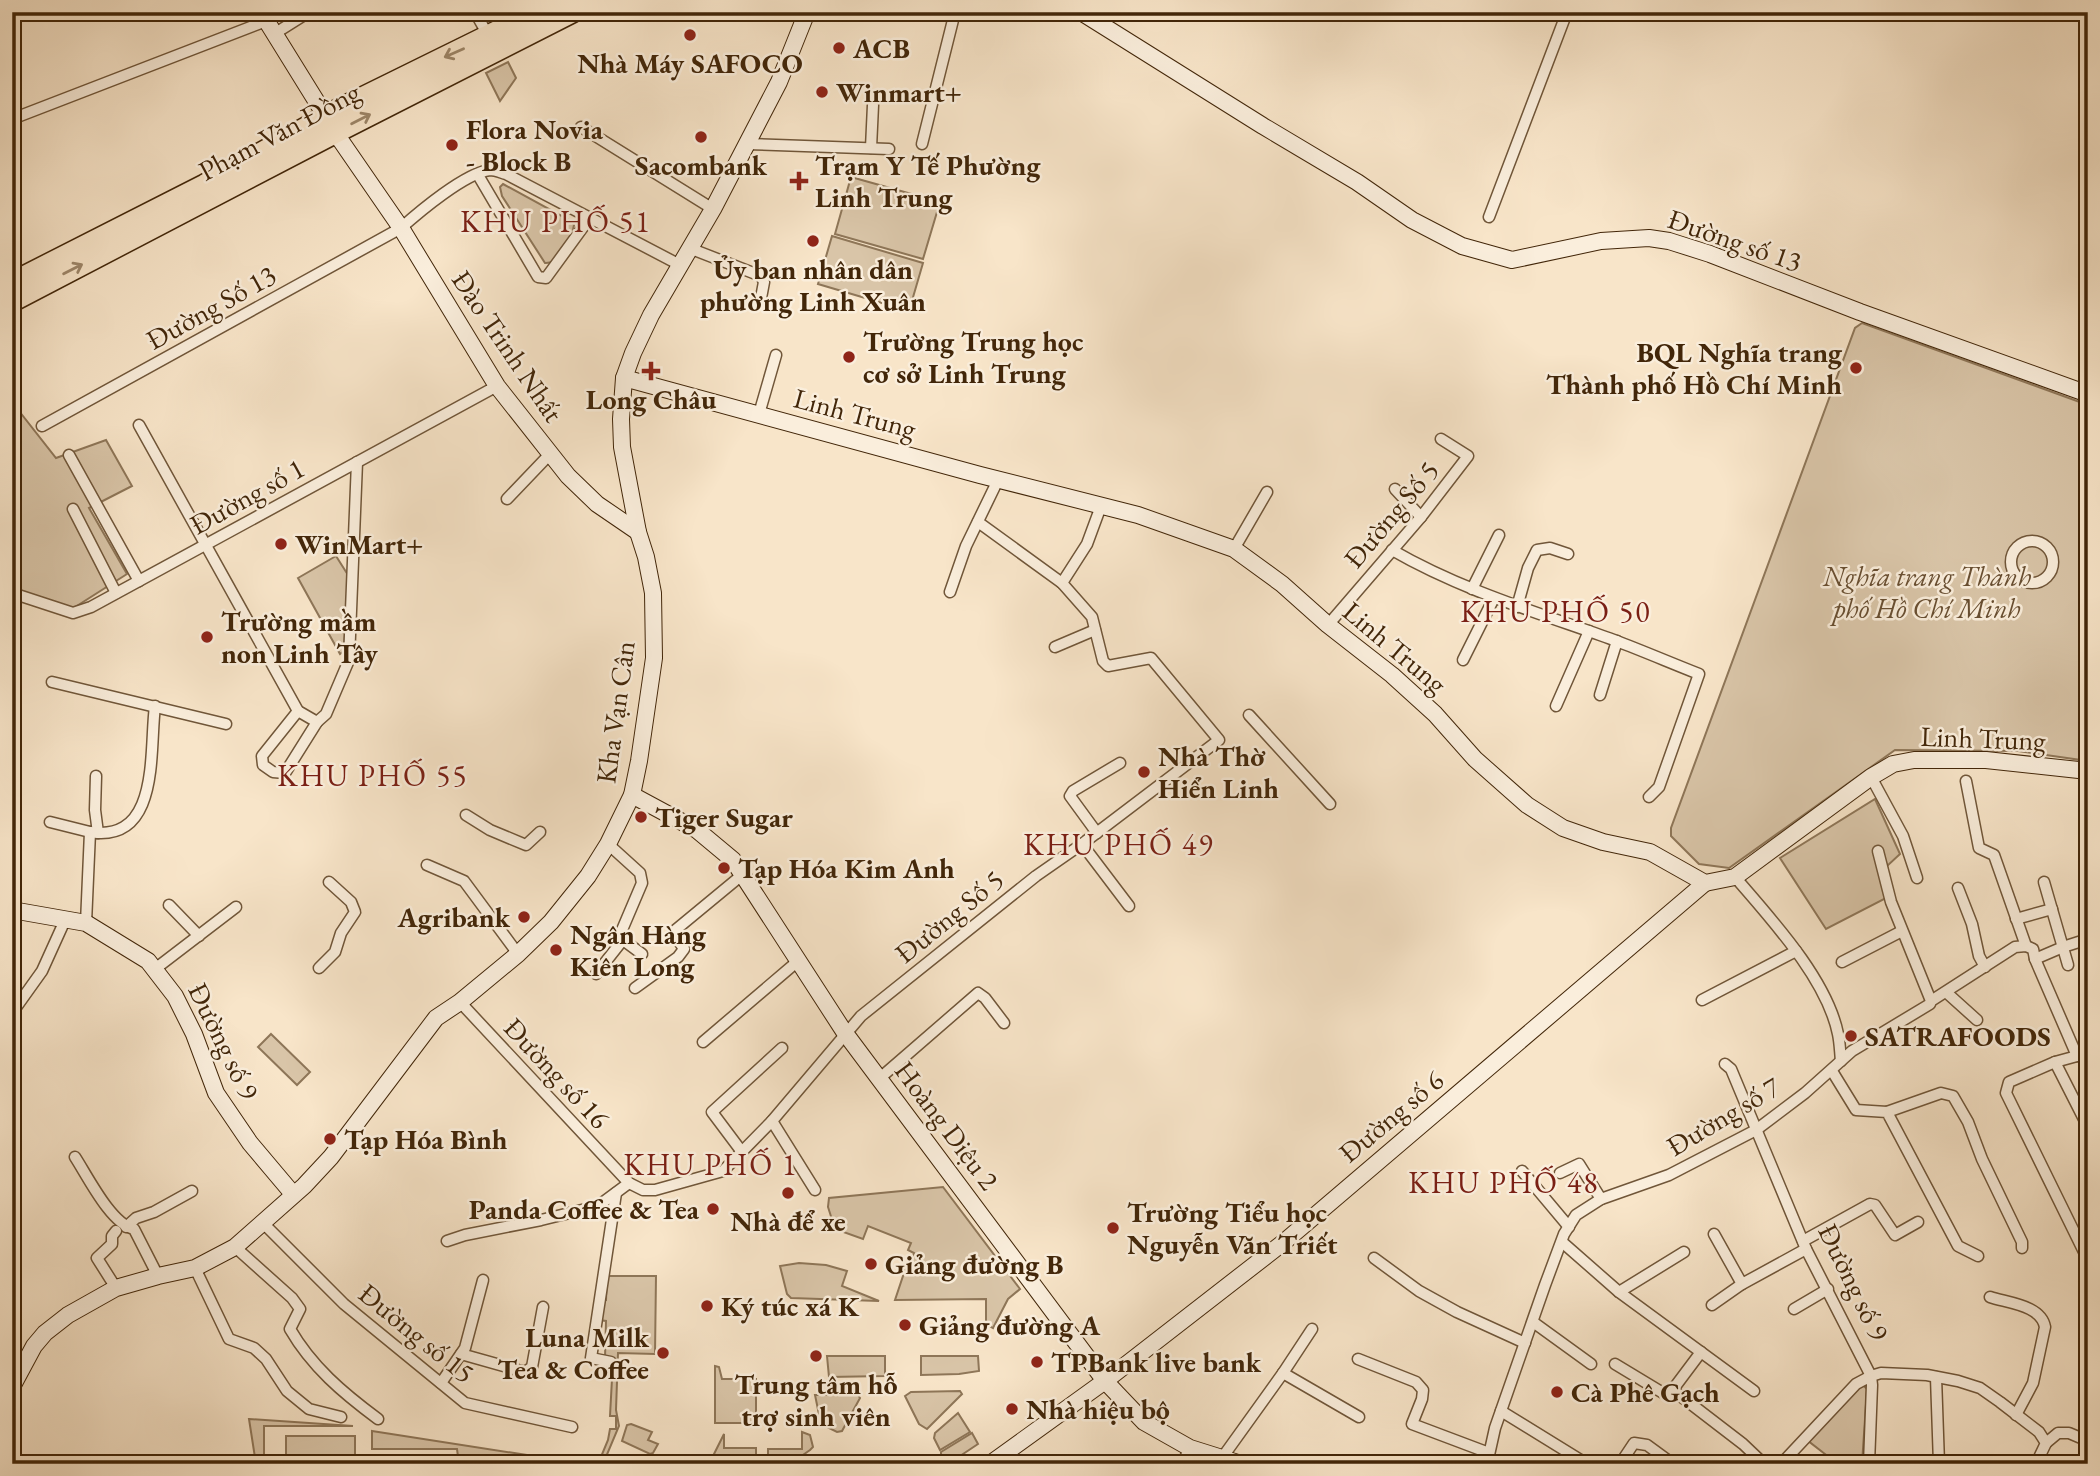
<svg xmlns="http://www.w3.org/2000/svg" width="2100" height="1476" font-family="'EB Garamond',serif">
<style>
.green{fill:#d9c5a8;stroke:#8e7658;stroke-width:2}
.lines{fill:none;stroke-linecap:round;stroke-linejoin:round}
.street-casing{stroke:#705639;stroke-width:13}
.secondary-casing{stroke:#422609;stroke-width:18}
.highway-casing{stroke:#422609;stroke-width:24}
.street{stroke:#faeedc;stroke-width:10}
.secondary{stroke:#faeedc;stroke-width:16}
.highway{stroke:#f8e5c9;stroke-width:21}
.oneway{stroke:#9d8669}
.poi-dot{fill:#8f2418;stroke:#faeedc;stroke-width:2.5}
.labels{text-anchor:middle;stroke-width:5;stroke-linejoin:round;paint-order:stroke}
.poi-label{font-size:28px;font-weight:bold;fill:#422609;stroke:#faeedc;text-anchor:start}
.street-label{font-size:28px;fill:#422609;stroke:#faeedc}
.park-label{font-size:28px;font-style:italic;fill:#684e31;stroke:#faeedc}
.neighbourhood-label{font-size:30px;letter-spacing:2px;fill:#7a1f14;stroke:#faeedc}
</style>
<rect width="100%" height="100%" fill="#f8e5c9"/>
<filter id="stains"><feTurbulence type="fractalNoise" baseFrequency=".00286" numOctaves="4"/><feColorMatrix values="0 0 0 0 .2 0 0 0 0 .09 0 0 0 0 .02 0 0 0 .5 -.17"/></filter>
<radialGradient id="worn" r=".72"><stop offset=".6" stop-color="#630" stop-opacity="0"/><stop offset="1" stop-color="#630" stop-opacity=".3"/></radialGradient>
<g class="green">
<path d="M508,62L516,78L500,101L486,73Z"/>
<path d="M851,177L940,202L923,259L835,234Z"/>
<path d="M503,184L571,221L574,225C572,239 560,264 545,263L502,196L500,187Z"/>
<path d="M832,236L923,263L909,311L818,284Z"/>
<path d="M1862,323L2088,405V761L2018,751L1895,750L1729,868L1699,864L1671,836V828L1855,328Z"/>
<path d="M12,402L56,458L106,440L132,486L89,508L127,574L72,609L12,590Z"/>
<path d="M336,556L348,575L344,651L340,654L298,578Z"/>
<path d="M1875,799L1900,854L1887,866L1892,895L1826,929L1780,858Z"/>
<path d="M271,1034L310,1072L297,1085L258,1047Z"/>
<path d="M943,1187L1020,1289L1008,1299L993,1328L986,1324V1299L895,1300L906,1267L909,1268L914,1253L908,1250L911,1243L868,1226L863,1239L835,1229L828,1207L829,1198Z"/>
<path d="M799,1263L826,1265L847,1271L842,1286L879,1301L791,1298L787,1294L780,1266Z"/>
<path d="M607,1276H656L655,1354L618,1353L616,1410L619,1426L603,1464H598L608,1440L610,1429H616V1416H610L613,1360L605,1358L606,1321L598,1320L602,1300H606Z"/>
<path d="M827,1356H885V1376L829,1377Z"/>
<path d="M921,1356H978L979,1371L959,1374L921,1375Z"/>
<path d="M715,1366L719,1367L722,1379H756V1423H715Z"/>
<path d="M1863,1385L1867,1389L1862,1464H1833L1834,1461L1807,1440L1856,1386Z"/>
<path d="M960,1391L962,1394L927,1429L919,1424L905,1396L911,1392Z"/>
<path d="M815,1395H858L860,1398L842,1431L837,1432L821,1424Z"/>
<path d="M958,1413L970,1432L940,1450L934,1438L935,1433Z"/>
<path d="M249,1419L353,1426H264V1464H256Z"/>
<path d="M631,1424L652,1432L648,1440L658,1444L653,1453L650,1454L622,1441L627,1425Z"/>
<path d="M372,1431L572,1462L571,1464H459L457,1449H372Z"/>
<path d="M802,1432L810,1435L813,1447L810,1450L790,1464H768V1449H802Z"/>
<path d="M972,1433L978,1444L948,1464H941V1452Z"/>
<path d="M724,1434V1448H756V1464H709Z"/>
<rect x="286" y="1436" width="69" height="28"/>
</g>
<g class="lines">
<g class="street-casing">
<g id="street">
<path d="M475,12L489,37"/>
<path d="M274,34L309,12"/>
<path d="M12,119L266,21"/>
<path d="M581,127L713,209"/>
<path d="M747,144L889,149"/>
<path d="M922,144L955,12"/>
<path d="M871,148L873,105"/>
<path d="M478,175L538,277L546,278L589,219"/>
<path d="M1489,217L1567,12"/>
<path d="M689,248L761,276L764,282L761,298"/>
<path d="M2081,392L2088,372"/>
<path d="M759,414L776,355"/>
<path d="M139,425L298,711L317,722L326,714L349,660L357,462"/>
<path d="M42,426L401,228C419,212 465,173 490,170C495,170 502,173 506,174L680,265"/>
<path d="M69,455L139,581"/>
<path d="M1395,489L1421,517"/>
<path d="M507,499L550,454"/>
<path d="M73,509L116,593"/>
<circle cx="2032" cy="562" r="21"/>
<path d="M1234,549L1267,492"/>
<path d="M1392,550C1461,590 1539,613 1614,640C1643,651 1671,663 1699,674L1659,787L1649,797"/>
<path d="M1062,583L1087,544L1101,506"/>
<path d="M1472,589L1499,535"/>
<path d="M950,592L966,546L998,480"/>
<path d="M12,593L73,613L91,607L497,386"/>
<path d="M1517,607L1528,568L1537,550L1550,548L1568,554"/>
<path d="M1328,625L1421,517L1468,456L1441,439"/>
<path d="M1055,647L1095,630"/>
<path d="M1463,660L1494,598"/>
<path d="M52,682L226,724"/>
<path d="M1600,695L1617,641"/>
<path d="M1556,706L1589,631"/>
<path d="M298,711L262,756L263,765L273,772L285,773L317,722"/>
<path d="M1249,715L1330,804"/>
<path d="M96,776L95,810L98,833"/>
<path d="M1871,777L1903,836L1917,878"/>
<path d="M1966,781L1979,848L1994,855L2026,946"/>
<path d="M466,815L490,830L526,845L540,832"/>
<path d="M50,822L90,832"/>
<path d="M1097,833L1070,796L1073,791L1120,763"/>
<path d="M608,844L640,873L642,883L619,937L642,954"/>
<path d="M1082,844L1129,906"/>
<path d="M1878,851L1891,902L1931,1001"/>
<path d="M427,865L464,881L518,954"/>
<path d="M1735,877C1771,919 1827,979 1838,1034C1840,1043 1840,1052 1841,1061"/>
<path d="M2044,882L2068,965"/>
<path d="M1958,888L1972,924L1979,956L1985,967"/>
<path d="M169,905L199,936"/>
<path d="M2016,919L2052,909"/>
<path d="M86,923L90,832C161,843 149,750 155,706"/>
<path d="M2035,959L2063,947L2088,939"/>
<path d="M1842,962L1902,931"/>
<path d="M319,968L335,952L341,933L355,912L351,902L329,882"/>
<path d="M155,969L236,907"/>
<path d="M596,974L622,941"/>
<path d="M635,988L678,957L684,949L673,932L742,875"/>
<path d="M1947,993L1977,1020"/>
<path d="M1702,1000L1796,951"/>
<path d="M460,1002L629,1183L643,1190H655L723,1171L772,1121L861,1016L1036,876L1082,844L1219,740L1151,658L1108,666L1103,661L1092,617L1062,583L978,522"/>
<path d="M12,1013L42,971L66,918"/>
<path d="M703,1042L798,961"/>
<path d="M2077,1056L2055,1062L2009,1082L2006,1093L2088,1260"/>
<path d="M2055,1062L2088,1127"/>
<path d="M1725,1064L1731,1069L1806,1249L1871,1376L1872,1385L1869,1464"/>
<path d="M1832,1071L1856,1110L1887,1112L1958,1246L1978,1256"/>
<path d="M880,1078L978,993L985,998L1004,1023"/>
<path d="M1887,1112L1941,1093L1953,1096L1968,1122L1982,1159L2022,1242V1248"/>
<path d="M772,1121L815,1190"/>
<path d="M742,1152L712,1112L782,1048"/>
<path d="M75,1157C88,1177 111,1224 134,1229L158,1276"/>
<path d="M1522,1171L1569,1227"/>
<path d="M1560,1173L1579,1164L1601,1199"/>
<path d="M262,1222L344,1304L465,1403L572,1427"/>
<path d="M126,1227L136,1218L154,1212L192,1191"/>
<path d="M1714,1234L1742,1284"/>
<path d="M447,1241L465,1235L541,1220L598,1206L629,1183"/>
<path d="M1803,1241L1870,1204L1875,1205L1895,1235L1918,1222"/>
<path d="M1562,1242L1619,1292L1754,1391"/>
<path d="M235,1247L292,1298L300,1309L290,1329C312,1367 343,1393 378,1419"/>
<path d="M1374,1258L1419,1291L1457,1312L1525,1343"/>
<path d="M195,1268L229,1339L254,1348L266,1359L287,1391L309,1409L341,1417"/>
<path d="M116,1288L97,1258L112,1244V1236L116,1231"/>
<path d="M1619,1292L1684,1252"/>
<path d="M1990,1297C2008,1303 2041,1305 2045,1327L2033,1383L2016,1415"/>
<path d="M1712,1305L1742,1284L1806,1249"/>
<path d="M1794,1309L1828,1289"/>
<path d="M1533,1322L1591,1364"/>
<path d="M461,1354L525,1372L532,1367L543,1307"/>
<path d="M1358,1359L1416,1382L1423,1390L1422,1399L1412,1424L1489,1453"/>
<path d="M611,1362L591,1358L616,1193"/>
<path d="M1615,1364L1668,1396L1701,1352"/>
<path d="M1283,1373L1359,1417"/>
<path d="M1936,1377L1939,1464"/>
<path d="M441,1383L465,1348L483,1280"/>
<path d="M1674,1391L1743,1444L1764,1464"/>
<path d="M1501,1411L1587,1464"/>
<path d="M2046,1443L2058,1433H2069L2088,1441"/>
<path d="M1222,1458L1283,1373L1312,1329"/>
<path d="M1182,1464L1190,1448"/>
<path d="M1487,1464L1495,1428L1545,1285L1564,1234L1576,1215L1601,1199L1669,1175L1756,1130L1805,1093L1852,1051L1930,1004L1931,1001L2015,947L2026,946L2033,949L2035,959L2077,1056L2088,1053"/>
<path d="M1620,1464L1634,1443L1647,1445L1673,1464"/>
<path d="M1781,1464L1856,1384L1871,1376L1881,1373L1927,1375L1958,1381L1980,1388L2000,1402L2039,1432L2046,1443L2036,1464"/>
</g>
</g>
<g class="secondary-casing">
<g id="secondary">
<path d="M261,12L341,141L401,228L497,386L568,476L597,504L638,532"/>
<path d="M1081,12L1263,126L1357,182L1412,220L1462,246L1512,260L1601,241L1649,238L1669,241L1710,254L1860,312L2088,394"/>
<path d="M624,378L980,475L1138,515L1234,549L1282,584L1328,625L1392,675L1435,714L1475,759L1527,805L1563,828L1603,842L1650,852L1705,883L1735,877L1871,777L1893,764L1914,760H1986L2088,771"/>
<path d="M632,795L697,830L733,860L845,1033L1105,1381L1144,1422L1190,1448L1241,1464"/>
<path d="M12,910L86,923L148,961L175,996L194,1034L216,1093L250,1143L293,1194"/>
<path d="M12,1387L34,1346L45,1333L68,1315L116,1288L158,1276L195,1268L235,1247L304,1186L331,1157L436,1018L460,1002L518,954L551,922L588,876L608,844L632,795L639,761L654,658L653,593L646,557L638,532L622,447L621,419L624,378L633,353L651,315L713,209L779,82L807,12"/>
<path d="M990,1464L1105,1381L1284,1242L1705,883"/>
</g>
</g>
<g class="highway-casing">
<g id="highway">
<path d="M12,283L205,185L338,110L537,12"/>
<path d="M12,301L336,132L572,12"/>
</g>
</g>
<use href="#street" class="street"/>
<use href="#secondary" class="secondary"/>
<use href="#highway" class="highway"/>
</g>
<defs><path id="oneway-shaft" d="M-6 0H5M1.5-3L5.5 0L1.5 3" fill="none" stroke-width="1.6" stroke-linecap="round" stroke-linejoin="round" transform="scale(1.75)"/></defs>
<g class="oneway">
<use href="#oneway-shaft" transform="translate(454 53) rotate(156)"/>
<use href="#oneway-shaft" transform="translate(361 119) rotate(-27)"/>
<use href="#oneway-shaft" transform="translate(73 269) rotate(-27)"/>
</g>
<g class="poi-dot">
<circle cx="690" cy="35" r="7"/>
<circle cx="839" cy="48" r="7"/>
<circle cx="822" cy="92" r="7"/>
<circle cx="701" cy="137" r="7"/>
<circle cx="452" cy="145" r="7"/>
<path d="M795.5 170.5h7v7h7v7h-7v7h-7v-7h-7v-7h7z"/>
<circle cx="813" cy="241" r="7"/>
<circle cx="849" cy="357" r="7"/>
<circle cx="1856" cy="368" r="7"/>
<path d="M647.5 360.5h7v7h7v7h-7v7h-7v-7h-7v-7h7z"/>
<circle cx="281" cy="544" r="7"/>
<circle cx="207" cy="637" r="7"/>
<circle cx="1144" cy="772" r="7"/>
<circle cx="641" cy="817" r="7"/>
<circle cx="724" cy="868" r="7"/>
<circle cx="524" cy="917" r="7"/>
<circle cx="556" cy="950" r="7"/>
<circle cx="1851" cy="1036" r="7"/>
<circle cx="330" cy="1139" r="7"/>
<circle cx="788" cy="1193" r="7"/>
<circle cx="713" cy="1209" r="7"/>
<circle cx="1113" cy="1228" r="7"/>
<circle cx="871" cy="1264" r="7"/>
<circle cx="707" cy="1306" r="7"/>
<circle cx="905" cy="1325" r="7"/>
<circle cx="663" cy="1353" r="7"/>
<circle cx="816" cy="1356" r="7"/>
<circle cx="1037" cy="1362" r="7"/>
<circle cx="1557" cy="1392" r="7"/>
<circle cx="1012" cy="1409" r="7"/>
</g>
<g class="labels">
<g class="poi-label">
<text x="853" y="58">ACB</text>
<text x="690" y="73" text-anchor="middle">Nhà Máy SAFOCO</text>
<text x="836" y="102">Winmart+</text>
<text x="466" y="139">Flora Novia<tspan x="466" dy="32">- Block B</tspan></text>
<text x="701" y="175" text-anchor="middle">Sacombank</text>
<text x="815" y="175">Trạm Y Tế Phường<tspan x="815" dy="32">Linh Trung</tspan></text>
<text x="813" y="279" text-anchor="middle">Ủy ban nhân dân<tspan x="813" dy="32">phường Linh Xuân</tspan></text>
<text x="863" y="351">Trường Trung học<tspan x="863" dy="32">cơ sở Linh Trung</tspan></text>
<text x="1842" y="362" text-anchor="end">BQL Nghĩa trang<tspan x="1842" dy="32">Thành phố Hồ Chí Minh</tspan></text>
<text x="651" y="409" text-anchor="middle">Long Châu</text>
<text x="295" y="554">WinMart+</text>
<text x="221" y="631">Trường mầm<tspan x="221" dy="32">non Linh Tây</tspan></text>
<text x="1158" y="766">Nhà Thờ<tspan x="1158" dy="32">Hiển Linh</tspan></text>
<text x="655" y="827">Tiger Sugar</text>
<text x="738" y="878">Tạp Hóa Kim Anh</text>
<text x="510" y="927" text-anchor="end">Agribank</text>
<text x="570" y="944">Ngân Hàng<tspan x="570" dy="32">Kiên Long</tspan></text>
<text x="1865" y="1046">SATRAFOODS</text>
<text x="344" y="1149">Tạp Hóa Bình</text>
<text x="699" y="1219" text-anchor="end">Panda Coffee &amp; Tea</text>
<text x="1127" y="1222">Trường Tiểu học<tspan x="1127" dy="32">Nguyễn Văn Triết</tspan></text>
<text x="788" y="1231" text-anchor="middle">Nhà để xe</text>
<text x="885" y="1274">Giảng đường B</text>
<text x="721" y="1316">Ký túc xá K</text>
<text x="919" y="1335">Giảng đường A</text>
<text x="649" y="1347" text-anchor="end">Luna Milk<tspan x="649" dy="32">Tea &amp; Coffee</tspan></text>
<text x="1051" y="1372">TPBank live bank</text>
<text x="816" y="1394" text-anchor="middle">Trung tâm hỗ<tspan x="816" dy="32">trợ sinh viên</tspan></text>
<text x="1571" y="1402">Cà Phê Gạch</text>
<text x="1026" y="1419">Nhà hiệu bộ</text>
</g>
<g class="street-label">
<text transform="translate(279 131) rotate(-28)" y="10">Phạm Văn Đồng</text>
<text transform="translate(1735 240) rotate(19)" y="10">Đường số 13</text>
<text transform="translate(211 307) rotate(-29)" y="10">Đường Số 13</text>
<text transform="translate(508 346) rotate(56)" y="10">Đào Trinh Nhất</text>
<text transform="translate(855 413) rotate(15)" y="10">Linh Trung</text>
<text transform="translate(247 496) rotate(-29)" y="10">Đường số 1</text>
<text transform="translate(1391 514) rotate(-50)" y="10">Đường Số 5</text>
<text transform="translate(1395 647) rotate(40)" y="10">Linh Trung</text>
<text transform="translate(615 712) rotate(-82)" y="10">Kha Vạn Cân</text>
<text transform="translate(1983 738) rotate(2)" y="10">Linh Trung</text>
<text transform="translate(949 916) rotate(-39)" y="10">Đường Số 5</text>
<text transform="translate(224 1041) rotate(64)" y="10">Đường số 9</text>
<text transform="translate(557 1073) rotate(47)" y="10">Đường số 16</text>
<text transform="translate(1391 1116) rotate(-40)" y="10">Đường số 6</text>
<text transform="translate(1723 1116) rotate(-31)" y="10">Đường số 7</text>
<text transform="translate(947 1125) rotate(53)" y="10">Hoàng Diệu 2</text>
<text transform="translate(1854 1282) rotate(64)" y="10">Đường số 9</text>
<text transform="translate(417 1333) rotate(39)" y="10">Đường số 15</text>
</g>
<g class="park-label">
<text x="1927" y="586">Nghĩa trang Thành<tspan x="1927" dy="32">phố Hồ Chí Minh</tspan></text>
</g>
<g class="neighbourhood-label">
<text x="556" y="232">KHU PHỐ 51</text>
<text x="1556" y="622">KHU PHỐ 50</text>
<text x="373" y="786">KHU PHỐ 55</text>
<text x="1119" y="855">KHU PHỐ 49</text>
<text x="711" y="1175">KHU PHỐ 1</text>
<text x="1504" y="1193">KHU PHỐ 48</text>
</g>
</g>
<rect width="2100" height="1476" fill="none" stroke="#f8e5c9" stroke-width="42"/>
<rect x="14" y="14" width="2072" height="1448" fill="none" stroke="#422609" stroke-width="3.5"/>
<rect x="21" y="21" width="2058" height="1434" fill="none" stroke="#422609" stroke-width="2"/>
<rect width="100%" height="100%" filter="url(#stains)"/>
<rect width="100%" height="100%" fill="url(#worn)"/>
</svg>
